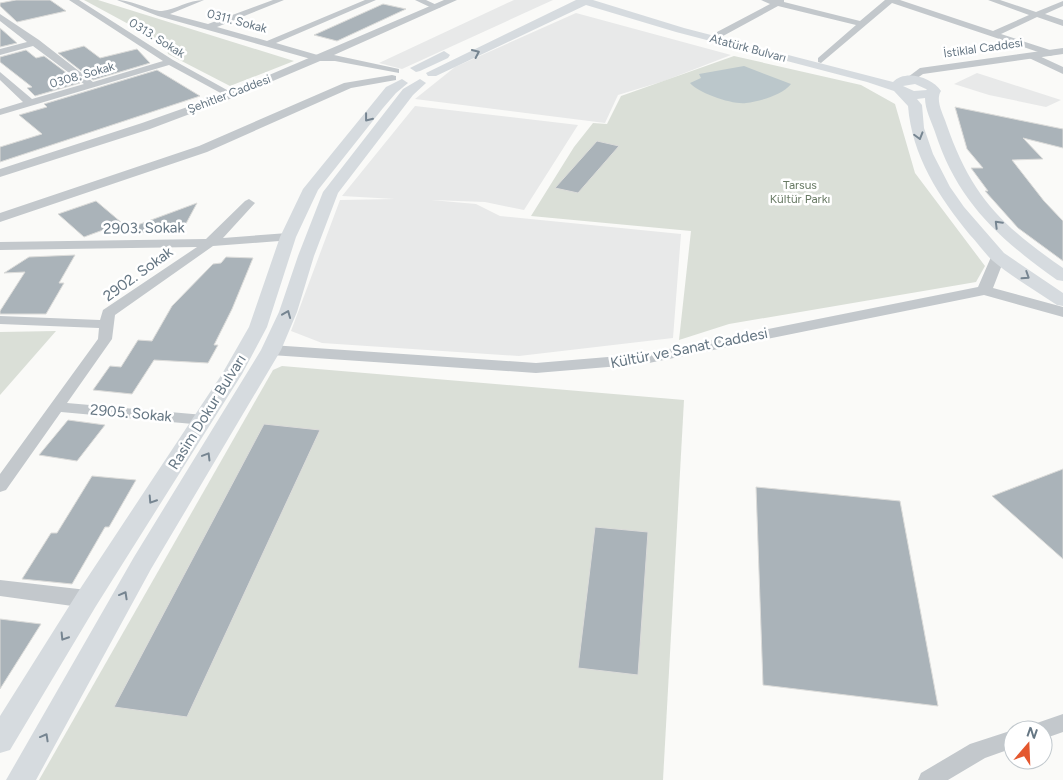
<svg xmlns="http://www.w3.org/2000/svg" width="1063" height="780" font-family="Figtree,sans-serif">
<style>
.built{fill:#e8e9e9}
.green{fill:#dadfd7}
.water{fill:#bbc7cb}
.building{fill:#aab3b9;stroke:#dcdcda}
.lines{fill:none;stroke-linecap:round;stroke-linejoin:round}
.minor{fill:#c3c8cc;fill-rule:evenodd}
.tertiary{fill:#c3c8cc;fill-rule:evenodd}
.secondary{fill:#d6dbdf;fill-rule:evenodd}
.oneway{stroke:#768591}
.labels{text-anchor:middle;stroke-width:5;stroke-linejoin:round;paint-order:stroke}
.far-street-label{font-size:12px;fill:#657683;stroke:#fff}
.far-park-label{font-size:12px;fill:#687a64;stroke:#fff}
.street-label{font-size:15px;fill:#657683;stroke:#fff}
</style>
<rect width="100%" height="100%" fill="#fafaf8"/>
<g class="built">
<path d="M514,0H553L402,69L379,63Z"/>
<path d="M576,13L731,55L664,81L618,95L605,123L415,99L455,67Z"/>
<path d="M977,73L1061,100L1046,107L989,95L954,84Z"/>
<path d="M415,106L578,125L524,210L485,202L431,200L476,204L500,216L681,234L673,338L519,356L322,343L291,331L340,200L395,199L342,196Z"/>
</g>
<g class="green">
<path d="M84,0H98L294,61L230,86L168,54L167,49L145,33Z"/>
<path d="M734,56L861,85L895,104L915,173L985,266L976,282L729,324L679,340L691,231L531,216L574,147L593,123L607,124L621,96Z"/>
<path d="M56,331L0,395V332Z"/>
<path d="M282,366L684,400L663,780H39L273,370Z"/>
</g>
<path class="water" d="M744,66L791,84C782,95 761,101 746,103C733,105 698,93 690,83L701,78L699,74Z"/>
<g class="building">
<path d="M16,0H50L66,11L17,22L0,6V3Z"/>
<path d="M383,4L406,9L337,41L314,35Z"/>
<path d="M0,28L17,43L0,47Z"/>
<path d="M84,46L100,58L137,49L150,63L93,80L58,53Z"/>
<path d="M26,50L36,58L44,56L80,83L35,96L27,88L32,87L0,62V57Z"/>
<path d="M157,70L200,96L0,162V147L42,134L19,115L47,107L44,104Z"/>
<path d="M955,107L1063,129V148L1023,138L1043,159L1012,160L1044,201L1063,221V261L1018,228L985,191H988L971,168H983L967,149Z"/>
<path d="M597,141L619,146L578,193L555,188Z"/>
<path d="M96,201L122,223L84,237L58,214Z"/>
<path d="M197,203L182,231L125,233L124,230Z"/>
<path d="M75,255L59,283H64L46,314H0V311L25,272L4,273L29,257Z"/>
<path d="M226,257L253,258L232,309L214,345H218L208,363L154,360L132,394L93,390L110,366L121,367L138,340L152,341L172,306L213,264L221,263Z"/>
<path d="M68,420L105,425L77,461L39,455Z"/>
<path d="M264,424L320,430L187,717L114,707Z"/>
<path d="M1063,469V559L992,496Z"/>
<path d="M92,476L136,480L109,527H105L72,584L22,579L51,533H57Z"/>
<path d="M756,487L900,501L938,706L763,685Z"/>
<path d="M595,527L648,532L638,675L578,668Z"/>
<path d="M0,619L41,624L0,689Z"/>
</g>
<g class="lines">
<g class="minor">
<path d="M69,0H79L173,60L236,95L228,97L169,65L0,115V109L23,102L0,80V72L32,99L84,84L33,46L0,55V49L27,42L0,21V14L39,40L93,82L163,61Z"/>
<path d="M117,0C132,0 154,12 162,11C177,9 188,0 204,0L170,14L208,24L273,0H284L217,27L267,41L365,0H376L276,43L321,56V60L318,61L158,16Z"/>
<path d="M415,0H426L441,7L434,9Z"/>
<path d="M761,0H784V2L860,21L885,0H900L993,31L1029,15L988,0H1000L1036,12L1063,1V6L1045,14L1063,20V26L1037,17L1001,34L1053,51V55L1050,56L892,3L821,63L818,62V58L856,25L778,6L723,36H717V32L770,4Z"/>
<path d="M1029,54H1035L1063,67V74L1029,58Z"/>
<path d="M249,199L255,203L223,238L288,233L292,234L294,237L292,240L213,246L115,315L112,339L67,403L204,415L209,416L212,420L209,424L204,425L61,412L6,490L0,492V474L98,339L99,328L0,324V316L100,320L103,310L197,247L0,250V242L206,239L245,201Z"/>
<path d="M1063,714V732L1043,739V730H1031L1034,724Z"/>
<path d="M1013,730V748L985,758L948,780H918L921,773L970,744Z"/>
</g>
<g class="tertiary">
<path d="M444,0H457L334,55L399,69V73L335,61H320L235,97L150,129L0,177V169L142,123L227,93Z"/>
<path d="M1063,48V54L923,74L910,83L904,80L920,68Z"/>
<path d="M392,75L396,76V80L351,88L207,152L0,222V213L199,146L344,83Z"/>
<path d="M998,253L1005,257L993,288L1063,307V317L984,295L644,364L536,373L271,355L265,354L263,350L265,346L271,345L536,363L644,354L978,287L991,257Z"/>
<path d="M0,580L87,590L95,593L98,599L95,605L87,608L0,596Z"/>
</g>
<g class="secondary">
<path d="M576,0H593L684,28L893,82C905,69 932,77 941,91C935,100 943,114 946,123C971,196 1001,225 1063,268V281L1057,280C999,239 957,201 935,132C931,121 925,109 925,98L917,99L922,105L924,128L933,154L950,187L964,207L1004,253L1063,293V306L1057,305C1036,291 1012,277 993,261C985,254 978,243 970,235C939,197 912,156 908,106L894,91L867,82L676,32L586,5L436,76H428L426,73ZM915,84L926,89L927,90L914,91L903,86Z"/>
<path d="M444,51L450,55L448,58L420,71L416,72L410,68Z"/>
<path d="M402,79L408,83L396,93L383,108L318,190L296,237L267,327L242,374L96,606L10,750L0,753V716L78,592L222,374L249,327L280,237L303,189L386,87Z"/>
<path d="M420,79L426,83L413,95L338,193L314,256L297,312L281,350L151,569L36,780H6L134,557L261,350L279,312L298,256L323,192L403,89Z"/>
</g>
</g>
<defs><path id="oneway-chevron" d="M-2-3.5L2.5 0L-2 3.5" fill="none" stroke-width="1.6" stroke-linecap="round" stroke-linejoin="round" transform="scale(1.25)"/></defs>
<g class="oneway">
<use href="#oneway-chevron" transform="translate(476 53) rotate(-25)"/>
<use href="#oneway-chevron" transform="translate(368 118) rotate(128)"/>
<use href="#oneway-chevron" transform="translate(919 136) rotate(74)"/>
<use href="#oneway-chevron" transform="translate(998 224) rotate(-135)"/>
<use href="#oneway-chevron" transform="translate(1026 276) rotate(33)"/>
<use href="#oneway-chevron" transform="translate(287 314) rotate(-68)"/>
<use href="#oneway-chevron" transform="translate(207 456) rotate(-59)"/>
<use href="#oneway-chevron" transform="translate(152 500) rotate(123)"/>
<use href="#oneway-chevron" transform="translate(124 595) rotate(-61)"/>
<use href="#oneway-chevron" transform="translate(64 637) rotate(122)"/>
<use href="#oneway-chevron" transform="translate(45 737) rotate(-61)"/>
</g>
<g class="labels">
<g class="far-street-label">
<text transform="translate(237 21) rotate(15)" y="4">0311. Sokak</text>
<text transform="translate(157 38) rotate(32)" y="4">0313. Sokak</text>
<text transform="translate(748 48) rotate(15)" y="4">Atatürk Bulvarı</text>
<text transform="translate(983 48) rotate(-8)" y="4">İstiklal Caddesi</text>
<text transform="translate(82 75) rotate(-16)" y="4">0308. Sokak</text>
<text transform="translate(229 94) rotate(-21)" y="4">Şehitler Caddesi</text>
</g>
<g class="far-park-label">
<text x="800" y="189">Tarsus<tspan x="800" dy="14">Kültür Parkı</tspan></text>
</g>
<g class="street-label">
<text transform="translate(144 228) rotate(-1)" y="5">2903. Sokak</text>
<text transform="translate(138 274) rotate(-36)" y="5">2902. Sokak</text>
<text transform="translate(689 348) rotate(-11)" y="5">Kültür ve Sanat Caddesi</text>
<text transform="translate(207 412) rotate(-58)" y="5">Rasim Dokur Bulvarı</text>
<text transform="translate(131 413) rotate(5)" y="5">2905. Sokak</text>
</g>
</g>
<g transform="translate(1028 745) rotate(19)"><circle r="24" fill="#ffffff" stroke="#c1c8cd"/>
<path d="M0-4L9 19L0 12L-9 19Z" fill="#e4572e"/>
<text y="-8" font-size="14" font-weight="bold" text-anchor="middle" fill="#657683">N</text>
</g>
</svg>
